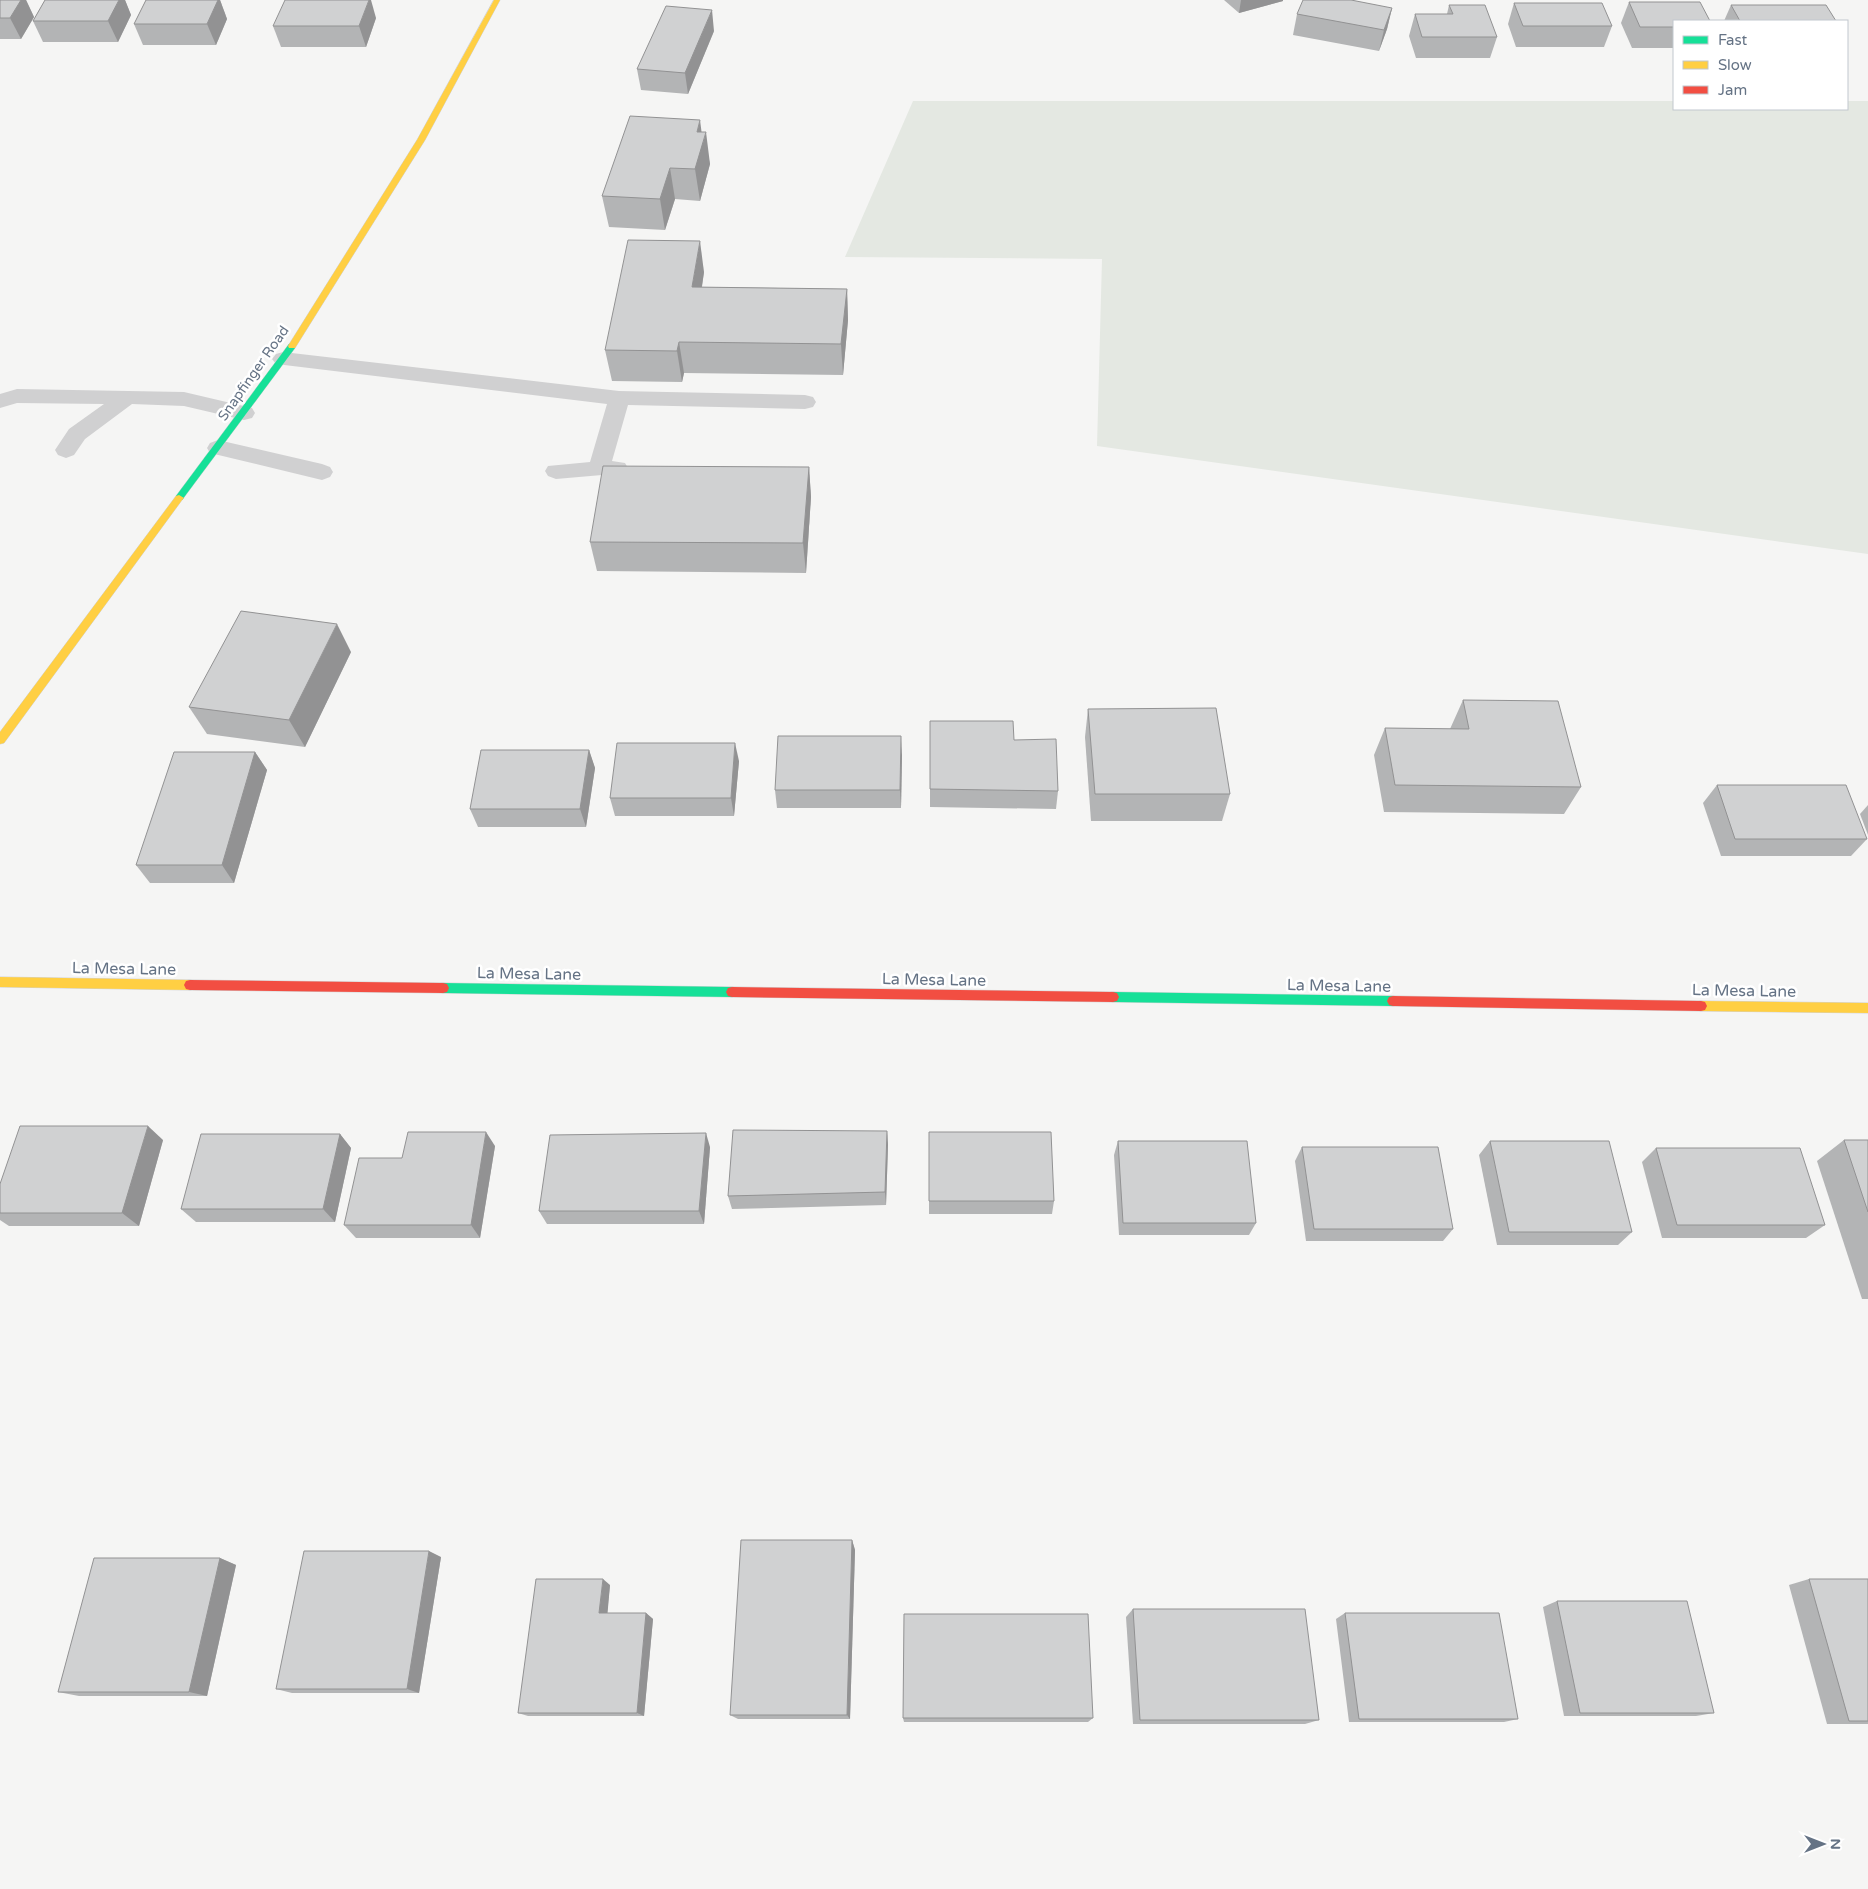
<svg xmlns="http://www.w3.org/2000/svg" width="1868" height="1889" font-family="'Varela Round',sans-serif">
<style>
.green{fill:#e4e8e2}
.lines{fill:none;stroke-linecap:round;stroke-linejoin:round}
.fast-casing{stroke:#d1d2d3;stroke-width:1}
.slow-casing{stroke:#d1d2d3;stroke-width:1}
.jam-casing{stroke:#d1d2d3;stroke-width:1}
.lane{fill:#d0d0d1;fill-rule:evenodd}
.fast{fill:#16e098;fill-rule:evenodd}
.slow{fill:#ffcf43;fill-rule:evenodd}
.jam{fill:#f24e42;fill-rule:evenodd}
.wall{fill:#b3b4b5}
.shaded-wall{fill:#929293}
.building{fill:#d0d1d2;stroke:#929293}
.labels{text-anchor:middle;stroke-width:5;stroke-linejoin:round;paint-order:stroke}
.far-street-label{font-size:14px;fill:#657385;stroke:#fff}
.street-label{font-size:16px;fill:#657385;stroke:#fff}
</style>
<rect width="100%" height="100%" fill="#f5f5f4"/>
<path class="green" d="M913,101H1674V109H1847V101H1868V554L1097,446L1102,259L845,257Z"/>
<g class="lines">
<g class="fast-casing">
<g id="fast">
<path d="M292,343L295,344V348L182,500H176V496L289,344Z"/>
<path d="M443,983L732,987L736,988L738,992L736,996L732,997L443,993L439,992L437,988L439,984Z"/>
<path d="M1113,992L1393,996L1397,997L1399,1001L1397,1005L1393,1006L1113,1002L1109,1001L1107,997L1109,993Z"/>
</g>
</g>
<g class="slow-casing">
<g id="slow">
<path d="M494,0H500L425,140L295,348H289L288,346L417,140Z"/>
<path d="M179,495L184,498L182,500L4,743L0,744V732L176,496Z"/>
<path d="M0,977L190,980L194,981L196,985L194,989L190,990L0,987Z"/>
<path d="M1701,1001L1868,1003V1013L1701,1011L1697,1010L1695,1006L1697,1002Z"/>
</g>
</g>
<g class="jam-casing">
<g id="jam">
<path d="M190,980L443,983L447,984L449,988L447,992L443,993L190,990L186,989L184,985L186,981Z"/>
<path d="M732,987L1113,992L1117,993L1119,997L1117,1001L1113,1002L732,997L728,996L726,992L728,988Z"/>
<path d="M1393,996L1701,1001L1705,1002L1707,1006L1705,1010L1701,1011L1393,1006L1389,1005L1387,1001L1389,997Z"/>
</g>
</g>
<g class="lane">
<path d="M283,352L619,391L805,395L813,397L816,402L813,407L805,409L628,405L612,461L625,463L628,468L625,473L556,479L548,476L545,471L548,466L590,462L607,404L276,364L272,359L276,354Z"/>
<path d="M17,389L184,392L252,408L255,413L252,418L244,420L184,406L132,404L85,439L74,455L66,458L58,455L55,450L69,429L104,404L17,403L0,408V394Z"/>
<path d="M218,440L322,464L330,467L333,472L330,477L322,480L210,453L207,448L210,443Z"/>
</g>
<use href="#fast" class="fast"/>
<use href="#slow" class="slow"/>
<use href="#jam" class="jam"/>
</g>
<g class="wall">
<path d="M0,0H26L34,17L21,39H0Z"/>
<path d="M45,0H125L131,15L118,42H43L33,21Z"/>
<path d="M146,0H220L227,19L216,45H143L134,24Z"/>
<path d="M1224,0H1283V1L1239,13Z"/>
<path d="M1629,2L1674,21V48H1632L1621,23Z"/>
<path d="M1514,3L1612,26L1604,47H1516L1508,24Z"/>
<path d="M1449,5L1497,37L1490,58H1416L1409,36L1415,14H1447Z"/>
<path d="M1731,5L1836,21H1724Z"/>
<path d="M1392,8L1387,29L1379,51L1293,35L1297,14Z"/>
<path d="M376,18L366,47H281L273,26Z"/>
<path d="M714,31L688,94L641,90L637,69Z"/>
<path d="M702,132L710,164L700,201L675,199L665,230L609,227L602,196Z"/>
<path d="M704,272L702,287L847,289L848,320L843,375L684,373L682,382L612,381L605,350Z"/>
<path d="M809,467L811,497L806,573L597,571L590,542Z"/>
<path d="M351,652L305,747L207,734L189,707Z"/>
<path d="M1463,700L1581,787L1564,814L1384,812L1374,755L1385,728L1450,729Z"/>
<path d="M1088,709L1230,794L1222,821H1091L1085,737Z"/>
<path d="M930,721L1014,740L1058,791L1056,809L930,807Z"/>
<path d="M589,750L595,768L586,827H478L470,809Z"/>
<path d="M255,752L267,770L234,883H150L136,865Z"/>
<path d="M902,755L901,808H777L775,790Z"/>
<path d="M739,761L734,816H615L610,798Z"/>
<path d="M1717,785L1867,839L1851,856H1721L1703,803Z"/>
<path d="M1868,805V835L1860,814Z"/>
<path d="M887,1131L888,1145L886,1205L732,1209L728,1196Z"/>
<path d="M929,1132L1054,1201L1052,1214H929Z"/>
<path d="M340,1134L351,1148L335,1222H196L181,1209Z"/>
<path d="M163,1140L139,1226H9L0,1220V1184Z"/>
<path d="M1844,1140H1868V1299H1862L1817,1161Z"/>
<path d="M1118,1141L1256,1223L1249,1235H1119L1114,1155Z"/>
<path d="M1490,1141L1632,1232L1618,1245H1497L1479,1155Z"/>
<path d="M495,1146L480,1238H356L344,1225L402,1158Z"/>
<path d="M710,1147L704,1224H547L539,1211Z"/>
<path d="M1302,1147L1453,1229L1443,1241H1306L1295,1161Z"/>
<path d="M1656,1148L1825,1225L1806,1238H1662L1642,1162Z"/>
<path d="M852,1540L855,1550L850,1719H738L730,1715Z"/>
<path d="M441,1557L419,1693H292L276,1689Z"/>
<path d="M220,1558L236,1565L207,1696H79L58,1692Z"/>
<path d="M1809,1579H1868V1724H1827L1789,1585Z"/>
<path d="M610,1585L607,1613H646L653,1619L644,1716H528L518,1713Z"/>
<path d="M1557,1601L1714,1713L1696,1716H1564L1543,1607Z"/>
<path d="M1133,1609L1319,1720L1305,1724H1133L1126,1617Z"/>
<path d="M1345,1613L1518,1719L1504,1722H1349L1336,1619Z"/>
<path d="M903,1718H1093L1088,1722H904Z"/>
</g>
<g class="shaded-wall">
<path d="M21,0H26L34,17L21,39L10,18Z"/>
<path d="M119,0H125L131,15L118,42L108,21Z"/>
<path d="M218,0H220L227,19L216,45L207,24Z"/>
<path d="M369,0H371L376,18L366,47L359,26Z"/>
<path d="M1241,0H1283V1L1239,13Z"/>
<path d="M1392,8L1387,29L1379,51L1384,30Z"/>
<path d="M712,10L714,31L688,94L685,73Z"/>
<path d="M700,120L703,143L706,132L710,164L700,201L695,169L697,132Z"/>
<path d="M670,168L675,199L665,230L660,199Z"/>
<path d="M700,241L704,272L697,318L692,287Z"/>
<path d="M847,289L848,320L843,375L841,344Z"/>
<path d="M679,342L684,373L682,382L677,351Z"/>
<path d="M809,467L811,497L806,573L803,543Z"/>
<path d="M337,624L351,652L305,747L289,720Z"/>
<path d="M901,736L902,755L901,808L900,790Z"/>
<path d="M735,743L739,761L734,816L731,798Z"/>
<path d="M589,750L595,768L586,827L580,809Z"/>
<path d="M255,752L267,770L234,883L222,865Z"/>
<path d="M148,1126L163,1140L139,1226L122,1213Z"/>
<path d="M887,1131L888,1145L886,1205L885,1192Z"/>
<path d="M486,1132L495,1146L480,1238L471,1225Z"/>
<path d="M706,1133L710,1147L704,1224L699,1211Z"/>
<path d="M340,1134L351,1148L335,1222L323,1209Z"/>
<path d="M852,1540L855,1550L850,1719L847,1715Z"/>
<path d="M429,1551L441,1557L419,1693L407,1689Z"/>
<path d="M220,1558L236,1565L207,1696L189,1692Z"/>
<path d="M603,1579L610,1585L607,1619L599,1613Z"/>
<path d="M646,1613L653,1619L644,1716L637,1713Z"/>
</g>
<g class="building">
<path d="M0,0H21L10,18H0Z"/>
<path d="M45,0H119L108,21H33Z"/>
<path d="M146,0H218L207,24H134Z"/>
<path d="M285,0H369L359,26H273Z"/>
<path d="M1303,0H1351L1392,8L1384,30L1297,14Z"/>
<path d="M1629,2H1700L1710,21H1674V27H1640Z"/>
<path d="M1514,3H1602L1612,26H1523Z"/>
<path d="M1449,5H1485L1497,37H1422L1415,14H1453Z"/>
<path d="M1731,5H1826L1836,21H1740Z"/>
<path d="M666,6L712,10L685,73L637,69Z"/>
<path d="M630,116L700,120L697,132H706L695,169L670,168L660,199L602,196Z"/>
<path d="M628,240L700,241L692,287L847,289L841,344L679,342L677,351L605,350Z"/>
<path d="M603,466L809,467L803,543L590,542Z"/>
<path d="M241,611L337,624L289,720L189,707Z"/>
<path d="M1463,700L1558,701L1581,787L1395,785L1385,728L1469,729Z"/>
<path d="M1216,708L1230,794H1095L1088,709Z"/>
<path d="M930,721H1013L1014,740L1056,739L1058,791L930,789Z"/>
<path d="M778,736H901L900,790H775Z"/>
<path d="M617,743H735L731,798H610Z"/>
<path d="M481,750H589L580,809H470Z"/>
<path d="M174,752H255L222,865H136Z"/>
<path d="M1717,785H1846L1867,839H1735Z"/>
<path d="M20,1126H148L122,1213H0V1184Z"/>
<path d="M733,1130L887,1131L885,1192L728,1196Z"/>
<path d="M408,1132H486L471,1225H344L359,1158H402Z"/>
<path d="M929,1132H1051L1054,1201H929Z"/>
<path d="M706,1133L699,1211H539L550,1135Z"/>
<path d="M201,1134H340L323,1209H181Z"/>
<path d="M1844,1140H1868V1212Z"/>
<path d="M1118,1141H1247L1256,1223H1123Z"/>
<path d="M1490,1141H1609L1632,1232H1509Z"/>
<path d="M1302,1147H1438L1453,1229H1314Z"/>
<path d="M1656,1148H1800L1825,1225H1677Z"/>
<path d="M741,1540H852L847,1715H730Z"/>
<path d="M304,1551H429L407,1689H276Z"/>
<path d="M94,1558H220L189,1692H58Z"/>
<path d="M536,1579H603L599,1613H646L637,1713H518Z"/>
<path d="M1809,1579H1868V1721H1849Z"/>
<path d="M1557,1601H1687L1714,1713H1580Z"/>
<path d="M1133,1609H1305L1319,1720H1140Z"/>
<path d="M1345,1613H1499L1518,1719H1359Z"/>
<path d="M904,1614H1088L1093,1718H903Z"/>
</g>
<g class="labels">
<g class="far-street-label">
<text transform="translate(253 373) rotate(-55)" y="5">Snapfinger Road</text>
</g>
<g class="street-label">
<text transform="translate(124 968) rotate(1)" y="6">La Mesa Lane</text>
<text transform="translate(529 973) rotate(1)" y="6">La Mesa Lane</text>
<text transform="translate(934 979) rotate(1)" y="6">La Mesa Lane</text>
<text transform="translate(1339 985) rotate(1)" y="6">La Mesa Lane</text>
<text transform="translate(1744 990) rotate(1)" y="6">La Mesa Lane</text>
</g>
</g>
<rect x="1673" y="20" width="175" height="90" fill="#ffffff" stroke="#c1c7ce"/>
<rect x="1683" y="36" width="25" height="8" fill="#16e098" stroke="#c1c7ce"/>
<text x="1718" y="45" font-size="15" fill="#657385">Fast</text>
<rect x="1683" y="61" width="25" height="8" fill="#ffcf43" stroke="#c1c7ce"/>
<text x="1718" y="70" font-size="15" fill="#657385">Slow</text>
<rect x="1683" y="86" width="25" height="8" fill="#f24e42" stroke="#c1c7ce"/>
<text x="1718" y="95" font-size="15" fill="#657385">Jam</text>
<g transform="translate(1823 1844) rotate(90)" stroke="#ffffff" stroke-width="4" paint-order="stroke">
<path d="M0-4L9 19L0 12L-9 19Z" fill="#657385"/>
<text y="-8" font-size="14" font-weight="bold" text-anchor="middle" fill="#657385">N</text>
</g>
</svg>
